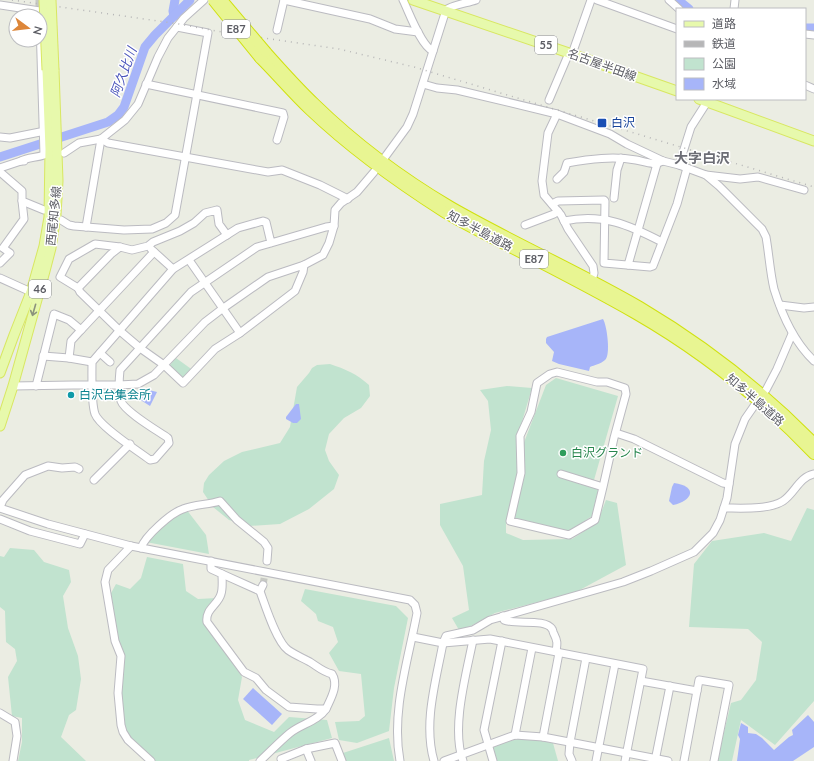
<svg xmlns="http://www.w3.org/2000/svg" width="814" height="761" font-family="Lato,'Noto Sans JP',sans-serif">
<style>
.green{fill:#c1e3cf}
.water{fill:#a7b5f9}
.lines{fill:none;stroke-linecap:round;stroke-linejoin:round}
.river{stroke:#a7b5f9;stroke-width:9}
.minor-tunnel{stroke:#c7c9c3;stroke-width:7;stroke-dasharray:7 3.5;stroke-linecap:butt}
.minor-casing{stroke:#bbbbc1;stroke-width:9}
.major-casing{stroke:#d8e762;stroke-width:11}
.highway-casing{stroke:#d0e110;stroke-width:12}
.minor{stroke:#fff;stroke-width:7}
.major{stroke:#e7f9ac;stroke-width:9}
.highway{stroke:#e8f592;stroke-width:10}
.rail{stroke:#b6b6b7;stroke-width:1.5;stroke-dasharray:1 5;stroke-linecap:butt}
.major-bridge-casing{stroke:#d8e762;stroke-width:11;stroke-linecap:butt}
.highway-bridge-casing{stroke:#d0e110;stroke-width:12;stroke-linecap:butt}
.major-bridge{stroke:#e7f9ac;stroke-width:9}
.highway-bridge{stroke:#e8f592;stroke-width:10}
.oneway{stroke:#8c937d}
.transit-dot{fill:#1a4fb4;stroke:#fff;stroke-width:1.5}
.culture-dot{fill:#0f9aa8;stroke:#fff;stroke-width:1.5}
.leisure-dot{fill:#2e9e5b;stroke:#fff;stroke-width:1.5}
.labels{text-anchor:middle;stroke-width:3;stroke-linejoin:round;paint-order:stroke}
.shield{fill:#fff;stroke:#8c8d92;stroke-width:1}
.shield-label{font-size:11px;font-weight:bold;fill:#5b5c63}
.street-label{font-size:12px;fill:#5b5c63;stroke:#fff}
.transit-label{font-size:12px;fill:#164399;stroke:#fff;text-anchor:start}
.culture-label{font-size:12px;fill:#0d838f;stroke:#fff;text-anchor:start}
.leisure-label{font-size:12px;fill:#27864d;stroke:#fff;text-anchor:start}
.water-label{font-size:13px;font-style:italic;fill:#4c56bb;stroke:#fff}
.quarter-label{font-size:14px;font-weight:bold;fill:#6c6d75;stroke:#fff}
</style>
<rect width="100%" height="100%" fill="#ebede3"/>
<g class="green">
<path d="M176,358L194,371L183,383L168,367Z"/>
<path d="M330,364C345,369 357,374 369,385L370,396L361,408L344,418L329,434L325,450L329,461L339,475L334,489L309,509L280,524L249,526L229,520L213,507L203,492L204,483L209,475L224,461L242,452L280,443L290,427L297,387L309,373L312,368L317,365Z"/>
<path d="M556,378L618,396L592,487L598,490L592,516L570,531L551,532L509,521L525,462L523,445L546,385Z"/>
<path d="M507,386L532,388L518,435L519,472L506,521V533L523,540L572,539L597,523L606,500L617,503L626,565L576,592L495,613L467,628L459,630L452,618L469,610L463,566L440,525V504L482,495L484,461L491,430L488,401L480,390Z"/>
<path d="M807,508L814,510V701L775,745L741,720L732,761H717L731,703L741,700L756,680L762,642L748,629L689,627L694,564L712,541L764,533L791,541Z"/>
<path d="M186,509L206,535L209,554L146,542L164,524Z"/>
<path d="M10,548L34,550L44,562L69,570L71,582L63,596L68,628L78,656L81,679L76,710L69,715L61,737L86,761H18L22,742V718L12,716L8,677L17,661L15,649L6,642L5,611L0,607V556L4,557Z"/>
<path d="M147,557L183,564L186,591L198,599L217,598L204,619L242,677L238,700L245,720L274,732L289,717L327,720L332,738L249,760V761H152L130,738L123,721L120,694L123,663L110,595L116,584L130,589L141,578Z"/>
<path d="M305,589L396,606L408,618L394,688L389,731L357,743L339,740L335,722L359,721L365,716L361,674L339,671L329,653L338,642L333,627L318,621L316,614L301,601Z"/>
<path d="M389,738L394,761H346L343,753Z"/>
<path d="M524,738L553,743L558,761H493L488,749L509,741Z"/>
</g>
<g class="water">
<path d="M603,319C607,325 611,356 605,360C601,364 594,365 590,367L589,371L559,364L552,361L554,352L546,343V339L547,337Z"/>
<path d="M145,389L157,392L150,406L139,399V392Z"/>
<path d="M296,404H299L301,419L297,423H293L286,419V417Z"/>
<path d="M674,483C698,486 693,501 673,505L669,501L672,487Z"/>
<path d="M253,688L282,714L272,725L243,699Z"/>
<path d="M808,715L814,722V747L793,761H737L740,739L738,735L741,723L748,727V733L756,734L762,738L774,750L789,737L793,735L792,730Z"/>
</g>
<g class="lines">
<g class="river">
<path d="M678,0L689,9"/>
<path d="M174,16L173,11L175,0"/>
<path d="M805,28H814"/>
<path d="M0,157L108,122L118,115L124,107L145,47L155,35L190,0"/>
</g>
<g class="minor-tunnel">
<path d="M39,0V6"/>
<path d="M263,585L267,561"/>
</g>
<g class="minor-casing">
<g id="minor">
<path d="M284,0L370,19L395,29L418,32"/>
<path d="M403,0C409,12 421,46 433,51"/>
<path d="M597,0L677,29"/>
<path d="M669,0L679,9"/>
<path d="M0,5L40,11"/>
<path d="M734,9L735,0"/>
<path d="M277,30L284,0"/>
<path d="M805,34L814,35"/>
<path d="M572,54L591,0"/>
<path d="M146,84L283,113L284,117L277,140"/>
<path d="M423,84L437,88L457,90L557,114L610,134L627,144L663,161L679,165L706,175L719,186L762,229L766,237C769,254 770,272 774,289C782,315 794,342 814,361"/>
<path d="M805,85L814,89"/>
<path d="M549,100L569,53"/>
<path d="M557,114L548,133L542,181L544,195L561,215L568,229L593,266L594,273L593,277"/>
<path d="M0,137L10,138L40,132"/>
<path d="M101,139L108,143L268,172L282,170L320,185L348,199"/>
<path d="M64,153L79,143L101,139L125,120L138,104L158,57L168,38L184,18L204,0"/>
<path d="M385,157L407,127L413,114L446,10C451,5 468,3 476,0"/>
<path d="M21,161C28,157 36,158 44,155L40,23"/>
<path d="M679,165L691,127L707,102"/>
<path d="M0,168L21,161H24"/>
<path d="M0,172L22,191V201L44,210"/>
<path d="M706,175L740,179L758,177L804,190"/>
<path d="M557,179L564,172L567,163C590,159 613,156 636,160C646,162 654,166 663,161"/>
<path d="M614,198L617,170L621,158"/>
<path d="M552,204L558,201L604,200L605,201L604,263L650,267L653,266L677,204L687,168"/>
<path d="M61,220L69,225L74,226L124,230L152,229L166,223L175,215L208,33L177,27"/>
<path d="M564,221C603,213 629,225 662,242"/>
<path d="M525,225L554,214L558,211"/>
<path d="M86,227L101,139"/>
<path d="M227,235L219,224L217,210L205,213L194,223L180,231L153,242L148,246L132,250L120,247L111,254L78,288L80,292L120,331L140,348L164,365L183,383L215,349L240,333L295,291L303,272L304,265"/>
<path d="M271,243L257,247L191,292L120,370C119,380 118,392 121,401C125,412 158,431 168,438L169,443L155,459L150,460C137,450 100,427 95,414C91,402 92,375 92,362L173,269L238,228L263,221L266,222L271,243L326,227L334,226"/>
<path d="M151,249L173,269"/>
<path d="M189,260L240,333"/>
<path d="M0,263L10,253L3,248L24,219L22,201"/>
<path d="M628,265L657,164"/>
<path d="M0,278L31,292"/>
<path d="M78,288L60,277L69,259L95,244L120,247"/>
<path d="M780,305L804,308L814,307"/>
<path d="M100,353L110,362"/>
<path d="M43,356L69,358L92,362"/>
<path d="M69,358L71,341L81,330"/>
<path d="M13,386L73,385H119L138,384L154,375L205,322L222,309L268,277L304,265L323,255L329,243L334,226L335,210L341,203L357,192L374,172"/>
<path d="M36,386L54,314L69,320L81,330L154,252"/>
<path d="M766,390L777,369L792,334"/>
<path d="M616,433L634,439L723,483L729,484"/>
<path d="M561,474L603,487L614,438L626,394L625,388L607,382H597L557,372L550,374L537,383L531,412L520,436L521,473L510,521L569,535L595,520L603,487"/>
<path d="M94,480L130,444"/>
<path d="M0,507L3,500L25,475L48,466L62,468L75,467L79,469"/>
<path d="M0,508L48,524L131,546L410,600L415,605L417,613C408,661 391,712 400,761"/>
<path d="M724,508C741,508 769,510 783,501C795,493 799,477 814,474"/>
<path d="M0,519L30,531L80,544L85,534"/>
<path d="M131,546L108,570L105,582L115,641L121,656L118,693L121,725L123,732L128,740L151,761"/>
<path d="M141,548C145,536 171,513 183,509C195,504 208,505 220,501L237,520L264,542L268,548L267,561"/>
<path d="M211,561V569L222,574C222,580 223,588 221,594C218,605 205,609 207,622L244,672L256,678L266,690L289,707L317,709H326C318,721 301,724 290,733C279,742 270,752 260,761"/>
<path d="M222,574L260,591"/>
<path d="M263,585L260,591L261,594C266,608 277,642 288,650C295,655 303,658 310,662C318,667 323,672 332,674C339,685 331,698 326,709"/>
<path d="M503,616L504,620C516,625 545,618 552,629C553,630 553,633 554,634C558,642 557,644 556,652"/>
<path d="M413,637L443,643L490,639L643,669L625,761"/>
<path d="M641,681L697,691"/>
<path d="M0,713L15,722L17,736L13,761"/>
<path d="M515,735L532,648"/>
<path d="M543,737L559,653"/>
<path d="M306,749L311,761"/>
<path d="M282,761L281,759L306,749L335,743L342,761"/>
<path d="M434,761C423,723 436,681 443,643L446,636L473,630L490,620L623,582L651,571L694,552L713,533L720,520L727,498L735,444L745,419L754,406"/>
<path d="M444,761L515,735L543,737L668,761"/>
<path d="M463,761C451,728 466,675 473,640"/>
<path d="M493,761L484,730L502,641"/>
<path d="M572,761L569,754L570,742L586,658"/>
<path d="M596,761L615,664"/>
<path d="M655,761L670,686"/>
<path d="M684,761L699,680L729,685L714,761"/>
</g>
</g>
<g class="major-casing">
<g id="major">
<path d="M413,0L569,53L677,91"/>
<path d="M699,99L814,141"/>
<path d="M0,373L14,335L31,292L44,246L49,217L50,149L47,70"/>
<path d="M0,426L13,386L45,271L51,248L56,215L58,181L54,70"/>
</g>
</g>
<g class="highway-casing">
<g id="highway">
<path d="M266,52C282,70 298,88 315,104C355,143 402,178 451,207C512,242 578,271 640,307C704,345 762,390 814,443"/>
<path d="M260,58C277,75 293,94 310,110C351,149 397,182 444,212C467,226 491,237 514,249C555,270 596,291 636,314C702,352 761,399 814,454"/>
</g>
</g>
<use href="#minor" class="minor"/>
<use href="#major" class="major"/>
<use href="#highway" class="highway"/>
<path class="rail" d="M12,0L179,24L216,31L339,49L414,67L814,187"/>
<g class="major-bridge-casing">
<g id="major-bridge">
<path d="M44,0L47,70"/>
<path d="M51,0L54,70"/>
</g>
</g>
<g class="highway-bridge-casing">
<g id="highway-bridge">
<path d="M213,0L260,58"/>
<path d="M222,0L266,52"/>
</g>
</g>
<use href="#major-bridge" class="major-bridge"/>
<use href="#highway-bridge" class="highway-bridge"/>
</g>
<defs><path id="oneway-shaft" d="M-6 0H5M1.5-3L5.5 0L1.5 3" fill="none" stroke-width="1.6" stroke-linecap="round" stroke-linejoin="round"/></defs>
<use class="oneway" href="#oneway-shaft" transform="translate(34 310) rotate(106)"/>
<rect class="transit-dot" x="597" y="118" width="10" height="10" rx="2"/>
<circle class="culture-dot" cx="71" cy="395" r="4"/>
<circle class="leisure-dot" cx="563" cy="453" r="4"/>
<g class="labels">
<g class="shield">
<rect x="222" y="20" width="28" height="18" rx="3"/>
<rect x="535" y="36" width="22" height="18" rx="3"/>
<rect x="520" y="250" width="28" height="18" rx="3"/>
<rect x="29" y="280" width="22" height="18" rx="3"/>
</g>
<g class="shield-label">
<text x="236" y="33">E87</text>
<text x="546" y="49">55</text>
<text x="534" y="263">E87</text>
<text x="40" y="293">46</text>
</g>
<g class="street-label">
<text transform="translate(602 65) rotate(20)" y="4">名古屋半田線</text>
<text transform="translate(54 216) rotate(-84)" y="4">西尾知多線</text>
<text transform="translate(480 231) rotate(28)" y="4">知多半島道路</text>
<text transform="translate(755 400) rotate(41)" y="4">知多半島道路</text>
</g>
<g class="transit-label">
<text x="611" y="127">白沢</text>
</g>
<g class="culture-label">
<text x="79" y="399">白沢台集会所</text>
</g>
<g class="leisure-label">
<text x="571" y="457">白沢グランド</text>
</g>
<g class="water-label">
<text transform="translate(123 72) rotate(-70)" y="5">阿久比川</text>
</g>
<g class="quarter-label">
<text x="702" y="163">大字白沢</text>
</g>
</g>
<rect x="676" y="8" width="130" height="92" fill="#ffffff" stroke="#bdbec1"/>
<rect x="684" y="21" width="20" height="6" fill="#e7f9ac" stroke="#bdbec1"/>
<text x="712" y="28" font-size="12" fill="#5b5c63">道路</text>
<rect x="684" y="41" width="20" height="6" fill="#b6b6b7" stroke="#bdbec1"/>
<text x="712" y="48" font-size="12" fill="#5b5c63">鉄道</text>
<rect x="684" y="58" width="20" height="12" fill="#c1e3cf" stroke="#bdbec1"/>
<text x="712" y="68" font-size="12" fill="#5b5c63">公園</text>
<rect x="684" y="78" width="20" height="12" fill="#a7b5f9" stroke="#bdbec1"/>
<text x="712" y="88" font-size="12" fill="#5b5c63">水域</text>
<g transform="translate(28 28) rotate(105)"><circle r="19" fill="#ffffff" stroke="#bdbec1"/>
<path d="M0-3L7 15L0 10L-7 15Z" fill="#dd8639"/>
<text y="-6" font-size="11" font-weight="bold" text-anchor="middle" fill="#5b5c63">N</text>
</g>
</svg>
